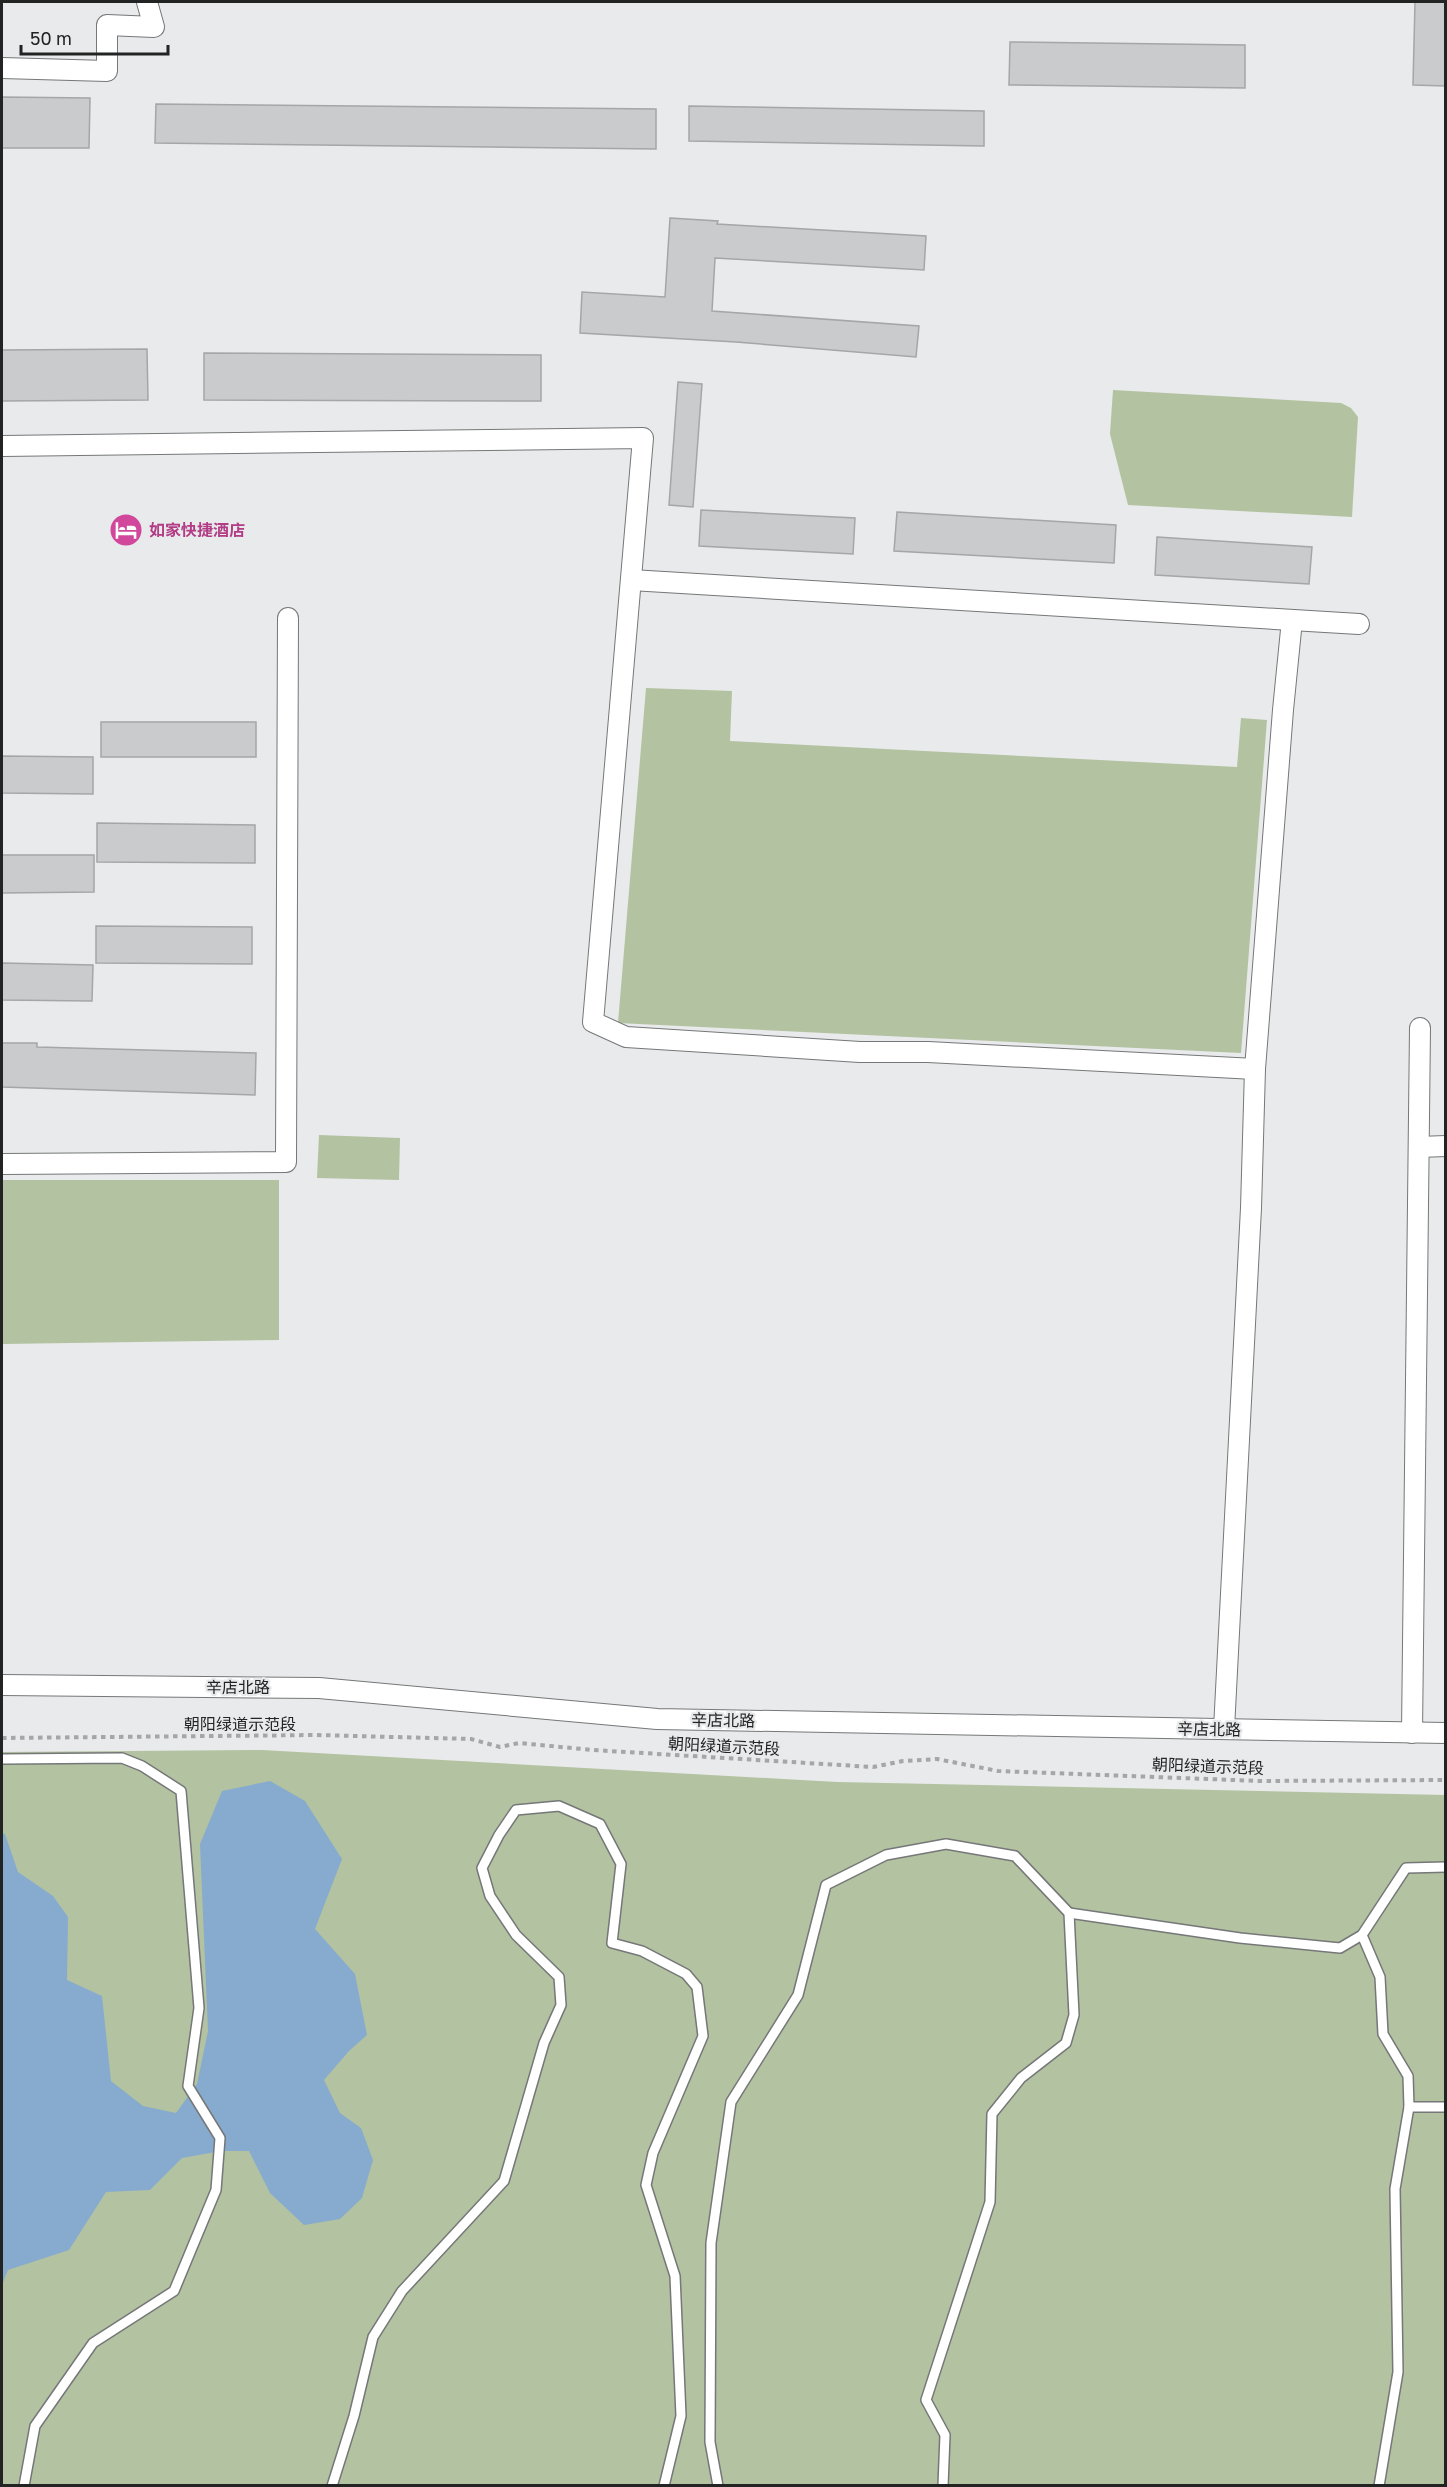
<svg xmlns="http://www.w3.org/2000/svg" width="1447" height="2487" font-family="'Golos Text','Noto Sans SC',sans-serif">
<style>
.green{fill:#b3c2a0}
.water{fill:#86abcf}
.building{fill:#c9cbcd;stroke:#a4a6a7;stroke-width:1.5}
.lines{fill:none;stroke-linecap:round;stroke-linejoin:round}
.lane-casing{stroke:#757778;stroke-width:12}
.street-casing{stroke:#757778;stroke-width:22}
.path{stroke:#a4a6a7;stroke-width:4;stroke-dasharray:4.5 4.5;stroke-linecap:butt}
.lane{stroke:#fff;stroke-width:9}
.street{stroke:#fff;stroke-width:20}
.labels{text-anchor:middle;stroke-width:4.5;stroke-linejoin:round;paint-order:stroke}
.hotel-label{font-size:16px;font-weight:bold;fill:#b23c85;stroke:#e8eaeb;text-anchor:start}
.street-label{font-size:16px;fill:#222323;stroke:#e8eaeb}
</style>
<rect width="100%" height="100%" fill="#e8eaeb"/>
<g class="green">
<path d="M1113,390L1341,403L1351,408L1358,417L1352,517L1128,505L1110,434Z"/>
<path d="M646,688L732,691L730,741L1237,767L1241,718L1267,720L1241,1053L618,1023Z"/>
<path d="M319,1135L400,1138L399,1180L317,1178Z"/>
<path d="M2,1180H279V1340L2,1344Z"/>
<path d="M262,1750L837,1782L1445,1795V2485H2V1752Z"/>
</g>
<path class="water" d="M270,1781L305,1801L342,1859L315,1929L355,1974L367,2035L349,2051L324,2080L340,2113L361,2128L373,2160L362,2198L340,2219L304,2225L270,2193L249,2151H221L182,2158L150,2190L106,2192L69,2250L8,2270L2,2285V1833L5,1834L18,1872L53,1896L68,1917L67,1980L102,1996L111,2081L143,2106L176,2113L197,2084L208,2031L200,1844L222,1791Z"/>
<g class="building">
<path d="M1415,2H1446V86L1413,85Z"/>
<path d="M1010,42L1245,45V88L1009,85Z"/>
<path d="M2,97L90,98L89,148H2Z"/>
<path d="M156,104L656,109V149L155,143Z"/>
<path d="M689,106L984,111V146L689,141Z"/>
<path d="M670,218L718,221L717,224L926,236L924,270L715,258L712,311L919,326L916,357L736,342L580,333L582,292L665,297Z"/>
<path d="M147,349L148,400L2,401V350Z"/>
<path d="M204,353L541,355V401L204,400Z"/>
<path d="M678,382L702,384L693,507L669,505Z"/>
<path d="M701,510L855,518L853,554L699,546Z"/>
<path d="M897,512L1116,525L1114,563L894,551Z"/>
<path d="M1157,537L1312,547L1309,584L1155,575Z"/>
<rect x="101" y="722" width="155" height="35"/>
<path d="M2,756L93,757V794L2,793Z"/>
<path d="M97,823L255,825V863L97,862Z"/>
<path d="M2,855H94V892L2,893Z"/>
<path d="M96,926L252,927V964L96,963Z"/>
<path d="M2,963L93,965L92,1001L2,1000Z"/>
<path d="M2,1043H37V1047L256,1053L255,1095L2,1087Z"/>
</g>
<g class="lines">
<g class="lane-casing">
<g id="lane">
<path d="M2,1759L122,1758L142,1766L181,1791L199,2008L188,2086L220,2138L216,2190L174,2291L93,2343L35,2426L24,2486"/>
<path d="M1069,1913L1240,1938L1340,1948L1362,1935L1406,1868L1446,1867"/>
<path d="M1362,1935L1380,1977L1383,2034L1408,2076L1409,2107L1395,2189L1398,2372L1379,2486"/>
<path d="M1409,2107H1446"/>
<path d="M332,2486L354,2416L373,2337L402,2291L504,2181L544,2043L561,2005L559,1977L516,1935L490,1896L482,1868L499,1835L516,1810L559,1806L600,1824L621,1864L612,1943L642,1951L686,1974L697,1987L703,2036L653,2153L646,2185L675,2276L681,2416L664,2486"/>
<path d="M718,2486L710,2442L711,2243L731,2102L798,1995L826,1885L886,1855L946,1844L1015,1856L1069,1913L1074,2015L1066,2043L1021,2078L992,2114L990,2202L926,2400L945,2435L943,2486"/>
</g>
</g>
<g class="street-casing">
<g id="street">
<path d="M2,68L107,71V25L154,27L147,2"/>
<path d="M2,446L643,438L593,1022L626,1037L860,1052H928L1255,1069"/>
<path d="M631,580L1359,624"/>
<path d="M1419,1147L1446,1146"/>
<path d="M2,1164L286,1162L288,618"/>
<path d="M2,1685L319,1688L657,1719L1446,1733"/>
<path d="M1224,1729L1251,1208L1255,1069L1283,710L1292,620"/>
<path d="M1412,1733L1420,1028"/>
</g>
</g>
<path class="path" d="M2,1738L316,1735L471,1739L500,1747L519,1743L593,1750L873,1767L903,1761L937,1759L998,1771L1260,1781L1446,1780"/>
<use href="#lane" class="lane"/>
<use href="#street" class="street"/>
</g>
<defs>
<g id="hotel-disc" transform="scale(1.725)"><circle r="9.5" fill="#d1479c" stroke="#e8eaeb"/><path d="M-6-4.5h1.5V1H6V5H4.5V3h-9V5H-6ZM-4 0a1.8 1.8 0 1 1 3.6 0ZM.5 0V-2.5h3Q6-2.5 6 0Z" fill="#fff"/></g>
</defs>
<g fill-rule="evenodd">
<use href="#hotel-disc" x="126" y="530"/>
</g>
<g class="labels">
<g class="hotel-label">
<text x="149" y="536">如家快捷酒店</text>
</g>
<g class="street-label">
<text x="238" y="1693">辛店北路</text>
<text transform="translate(723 1720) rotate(1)" y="6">辛店北路</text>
<text x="240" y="1730">朝阳绿道示范段</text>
<text transform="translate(1209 1729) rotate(1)" y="6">辛店北路</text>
<text transform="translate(724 1746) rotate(3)" y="6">朝阳绿道示范段</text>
<text transform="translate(1208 1766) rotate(2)" y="6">朝阳绿道示范段</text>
</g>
</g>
<rect width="1447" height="2487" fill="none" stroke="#222323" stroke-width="6"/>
<path d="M21 45v9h147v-9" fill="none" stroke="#222323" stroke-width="3"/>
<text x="30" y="45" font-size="18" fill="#222323" stroke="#e8eaeb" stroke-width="4.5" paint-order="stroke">50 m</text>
</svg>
